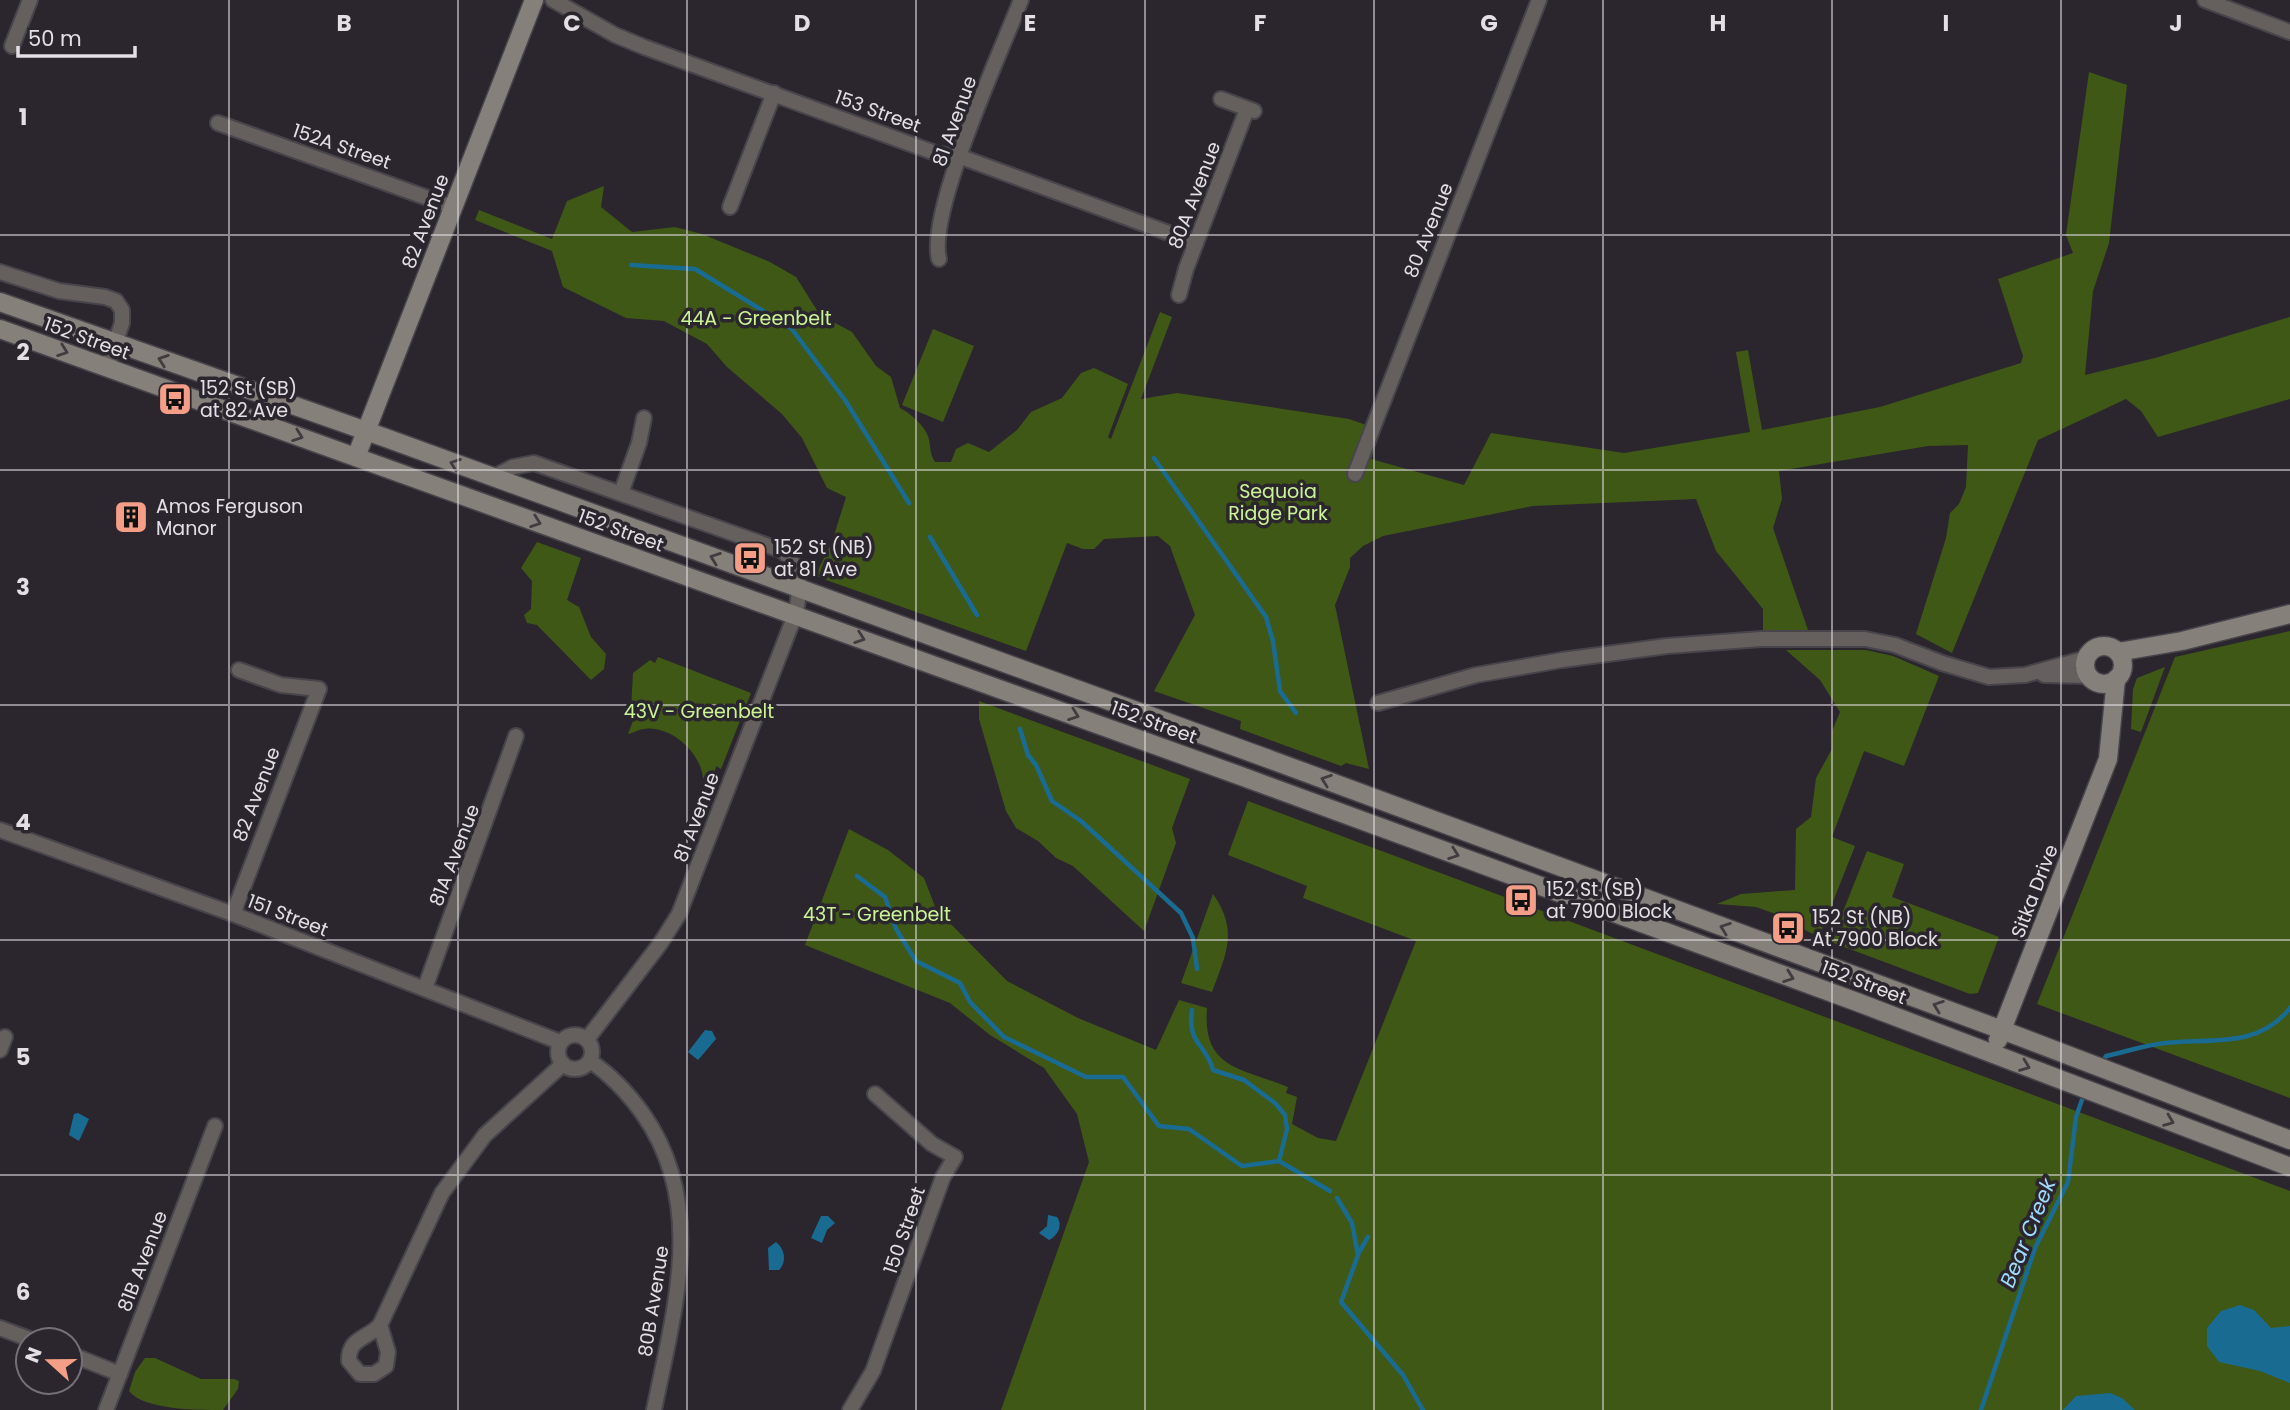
<svg xmlns="http://www.w3.org/2000/svg" width="2290" height="1410" font-family="Poppins,sans-serif">
<style>
.green{fill:#3f5816}
.water{fill:#1a6b92}
.lines{fill:none;stroke-linecap:round;stroke-linejoin:round}
.stream{stroke:#1a6b92;stroke-width:4.5}
.street-casing{stroke:#48444b;stroke-width:18}
.secondary-casing{stroke:#48444b;stroke-width:21}
.street{stroke:#65605d;stroke-width:14}
.secondary{stroke:#86807b;stroke-width:18}
.oneway{stroke:#423c41}
.grid{fill:none;stroke:#e3e0e5;stroke-width:2;stroke-opacity:0.55}
.labels{text-anchor:middle;stroke-width:7;stroke-linejoin:round;paint-order:stroke}
.street-label{font-size:19px;fill:#e3e0e5;stroke:#2b262e}
.park-label{font-size:19px;fill:#cbf497;stroke:#2b262e}
.poi-label{font-size:19px;fill:#e3e0e5;stroke:#2b262e;text-anchor:start}
.water-label{font-size:21px;font-style:italic;fill:#a1dafd;stroke:#2b262e}
.grid-label{font-size:23px;text-anchor:middle;font-weight:bold;fill:#e3e0e5;stroke:#2b262e;stroke-width:7;stroke-linejoin:round;paint-order:stroke}
</style>
<rect width="100%" height="100%" fill="#2b262e"/>
<g class="green">
<path d="M2089,72L2127,85L2109,243L2093,291L2085,375L2155,358L2290,317V399L2158,437L2141,411L2126,399L2038,440L1952,653L1916,634L1946,538L1950,513L1959,504L1966,487L1968,445L1928,446L1779,471L1782,499L1773,528L1808,630L1763,631V609L1716,551L1696,499L1533,506L1383,536L1363,546L1350,558V567L1335,605L1369,769L1346,763L1341,766L1240,729L1241,721L1154,691L1195,615L1170,546L1158,536L1104,539L1094,549H1083L1067,543L1026,651L815,576L832,542L846,497L827,488L802,438L782,414L727,367L707,344L664,321L626,318L563,287L552,251L475,220L479,210L552,239L567,201L604,186L601,207L632,232L675,227L702,234L770,262L796,277L820,315L852,332L876,366L891,377L900,408C910,413 923,424 928,436C931,445 929,453 935,462H951L956,449L968,443L989,452L1017,430L1031,412L1062,398L1081,373L1094,368L1128,384L1108,437L1111,439L1160,312L1172,317L1141,399L1177,393L1349,419L1381,430L1371,459L1464,485L1491,433L1624,453L1750,432L1736,352L1748,350L1762,430L1880,407L2021,363L2023,356L1998,279L2073,253L2066,235Z"/>
<path d="M933,329L974,346L943,422L902,405Z"/>
<path d="M537,542L581,558L567,600L579,607L591,637L606,654L604,669L591,680L537,625L527,623L524,615L531,609L532,581L521,568Z"/>
<path d="M2290,631V1098L2037,1004L2175,657Z"/>
<path d="M1786,650H1866L1893,656L1939,676L1904,766L1864,751L1832,837L1855,846L1819,937L1799,927L1798,922L1756,907L1717,904L1741,894L1795,890L1796,829L1811,817L1816,778L1832,749V731L1840,712L1820,680Z"/>
<path d="M658,657L751,693L721,769L716,766L713,780L703,778C701,753 671,725 644,729C639,729 634,733 628,734L636,713L631,709L633,673L650,660L655,663Z"/>
<path d="M2165,667L2141,732L2131,729L2133,689L2137,678Z"/>
<path d="M979,701L1190,779L1172,828L1176,843L1144,931L1073,866L1056,858L1038,841L1016,828L1006,811L979,719Z"/>
<path d="M1248,801L2290,1191V1410H1001L1089,1162L1077,1114L1044,1068L990,1035L950,1003L805,945L849,829L888,850L924,878L936,909L1007,981L1078,1018L1156,1050L1179,1000L1207,1008C1202,1069 1241,1068 1288,1087L1286,1093L1297,1097L1292,1124L1318,1138L1336,1141L1416,941L1303,898L1307,886L1228,855Z"/>
<path d="M1867,851L1904,864L1892,897L1999,937L1978,993L1970,994L1831,942Z"/>
<path d="M1213,894C1239,931 1226,954 1212,992L1181,983Z"/>
<path d="M145,1358H155L201,1379H234L239,1381L238,1389L223,1410C198,1410 143,1410 129,1391L135,1372Z"/>
</g>
<g class="water">
<path d="M705,1030L712,1031L716,1039L698,1060L688,1052Z"/>
<path d="M78,1113L89,1119L79,1141L69,1135L74,1114Z"/>
<path d="M1048,1215L1057,1217C1063,1225 1058,1236 1049,1240L1039,1233L1047,1226Z"/>
<path d="M821,1216H828L835,1223L827,1230L822,1243L811,1238Z"/>
<path d="M776,1242C785,1249 787,1262 779,1270H769L768,1248Z"/>
<path d="M2240,1305L2254,1310L2271,1328L2290,1326V1383L2260,1371L2219,1362L2207,1346V1328L2221,1311Z"/>
<path d="M2110,1393L2122,1398L2135,1410H2063L2076,1396Z"/>
</g>
<g class="lines">
<g class="stream">
<path d="M631,265L695,269L791,328L845,400L909,503"/>
<path d="M1154,458L1266,617L1273,641L1280,691L1296,713"/>
<path d="M930,537L977,615"/>
<path d="M1020,729L1028,755L1036,765L1052,801L1081,821L1181,913L1193,938L1197,969"/>
<path d="M857,876L885,897L896,929L916,961L960,983L970,1002L1004,1037L1086,1077H1123L1159,1126L1189,1129L1242,1166L1279,1161"/>
<path d="M1192,1010C1187,1045 1206,1043 1213,1070L1244,1080L1275,1103L1285,1115L1287,1129L1279,1161L1330,1191"/>
<path d="M2103,1062L2106,1056C2125,1052 2145,1045 2165,1043C2210,1038 2258,1049 2290,1008"/>
<path d="M1337,1198L1352,1223L1358,1255L1341,1302L1403,1375L1423,1410"/>
<path d="M1358,1254L1368,1237"/>
<path d="M1981,1410L2035,1248L2068,1182L2076,1117L2084,1094"/>
</g>
<g class="street-casing">
<g id="street">
<path d="M553,0L615,35L644,47L938,154L961,157L1196,243"/>
<path d="M2205,0L2290,32"/>
<path d="M12,46L30,0"/>
<path d="M1221,99L1254,111"/>
<path d="M218,123L453,207"/>
<path d="M730,207L774,93"/>
<path d="M939,259C927,212 1001,52 1021,0"/>
<path d="M0,272L59,291L105,297L116,301L122,310V323L107,367"/>
<path d="M1179,295L1186,269L1247,109"/>
<path d="M1355,474L1539,0"/>
<path d="M492,478L513,467L534,463L783,551C802,568 801,592 795,615L679,914L660,944L588,1038"/>
<path d="M621,493L639,443L644,418"/>
<path d="M2044,675L2089,676"/>
<path d="M1378,703L1476,675L1562,660L1667,646L1761,639H1865L1895,645L1942,663L1989,677L2025,675L2087,658"/>
<path d="M0,830L233,914L560,1042"/>
<path d="M233,914L319,689L281,685L239,670"/>
<path d="M425,988L516,736"/>
<circle cx="575" cy="1052" r="17"/>
<path d="M0,1050L5,1037"/>
<path d="M590,1061C611,1075 628,1093 643,1114C707,1205 674,1310 654,1410"/>
<path d="M380,1325C367,1339 348,1338 349,1361L360,1374H374L386,1366L388,1352L380,1325L442,1193L485,1135L563,1064"/>
<path d="M0,1328L32,1340"/>
<path d="M70,1354L120,1374"/>
<path d="M106,1410L215,1126"/>
<path d="M850,1410L873,1371L943,1177L955,1157L932,1144L875,1094"/>
</g>
</g>
<g class="secondary-casing">
<g id="secondary">
<path d="M0,302L386,438L1266,758L2002,1030L2290,1140"/>
<path d="M0,329L1238,775L1857,1002L2290,1167"/>
<path d="M356,457L534,0"/>
<circle cx="2104" cy="665" r="19"/>
<path d="M2118,652L2182,641L2290,614"/>
<path d="M1998,1040L2108,759L2116,679"/>
</g>
</g>
<use href="#street" class="street"/>
<use href="#secondary" class="secondary"/>
</g>
<defs><path id="oneway-chevron" d="M-2-3.5L2.5 0L-2 3.5" fill="none" stroke-width="1.6" stroke-linecap="round" stroke-linejoin="round" transform="scale(1.75)"/></defs>
<g class="oneway">
<use href="#oneway-chevron" transform="translate(63 351) rotate(20)"/>
<use href="#oneway-chevron" transform="translate(163 360) rotate(-161)"/>
<use href="#oneway-chevron" transform="translate(298 436) rotate(20)"/>
<use href="#oneway-chevron" transform="translate(455 464) rotate(-160)"/>
<use href="#oneway-chevron" transform="translate(536 522) rotate(20)"/>
<use href="#oneway-chevron" transform="translate(715 558) rotate(-160)"/>
<use href="#oneway-chevron" transform="translate(860 638) rotate(19)"/>
<use href="#oneway-chevron" transform="translate(1074 715) rotate(20)"/>
<use href="#oneway-chevron" transform="translate(1326 780) rotate(-160)"/>
<use href="#oneway-chevron" transform="translate(1454 854) rotate(20)"/>
<use href="#oneway-chevron" transform="translate(1725 928) rotate(-160)"/>
<use href="#oneway-chevron" transform="translate(1789 977) rotate(20)"/>
<use href="#oneway-chevron" transform="translate(1938 1006) rotate(-160)"/>
<use href="#oneway-chevron" transform="translate(2025 1066) rotate(21)"/>
<use href="#oneway-chevron" transform="translate(2169 1121) rotate(21)"/>
</g>
<path class="grid" d="M229,0V1410M458,0V1410M687,0V1410M916,0V1410M1145,0V1410M1374,0V1410M1603,0V1410M1832,0V1410M2061,0V1410M0,235H2290M0,470H2290M0,705H2290M0,940H2290M0,1175H2290"/>
<defs>
<g id="bus-square" transform="scale(1.75)"><rect x="-9" y="-9" width="18" height="18" rx="4" fill="#f49e87" stroke="#2b262e"/><path d="M-5-6H5V4H4V6H2V4H-2V6H-4V4H-5ZM-3.5-4V0h7V-4ZM-3.5 1.2v1.5H-2V1.2ZM2 1.2v1.5H3.5V1.2Z" fill="#111"/></g>
<g id="building-square" transform="scale(1.75)"><rect x="-9" y="-9" width="18" height="18" rx="4" fill="#f49e87" stroke="#2b262e"/><path d="M-4-6H4V6H1V3H-1V6H-4ZM-2.5-4.3h1.7v1.8h-1.7ZM.8-4.3h1.7v1.8H.8ZM-2.5-1h1.7V.8h-1.7ZM.8-1h1.7V.8H.8Z" fill="#111"/></g>
</defs>
<g fill-rule="evenodd">
<use href="#bus-square" x="175" y="399"/>
<use href="#building-square" x="131" y="517"/>
<use href="#bus-square" x="750" y="558"/>
<use href="#bus-square" x="1521" y="900"/>
<use href="#bus-square" x="1788" y="928"/>
</g>
<g class="labels">
<g class="street-label">
<text transform="translate(878 111) rotate(20)" y="7">153 Street</text>
<text transform="translate(954 121) rotate(-70)" y="7">81 Avenue</text>
<text transform="translate(342 146) rotate(19)" y="7">152A Street</text>
<text transform="translate(1194 195) rotate(-69)" y="7">80A Avenue</text>
<text transform="translate(425 221) rotate(-69)" y="7">82 Avenue</text>
<text transform="translate(1428 230) rotate(-68)" y="7">80 Avenue</text>
<text transform="translate(87 338) rotate(20)" y="7">152 Street</text>
<text transform="translate(621 530) rotate(20)" y="7">152 Street</text>
<text transform="translate(1154 722) rotate(20)" y="7">152 Street</text>
<text transform="translate(256 794) rotate(-69)" y="7">82 Avenue</text>
<text transform="translate(696 817) rotate(-69)" y="7">81 Avenue</text>
<text transform="translate(454 855) rotate(-69)" y="7">81A Avenue</text>
<text transform="translate(2034 891) rotate(-69)" y="7">Sitka Drive</text>
<text transform="translate(288 915) rotate(21)" y="7">151 Street</text>
<text transform="translate(1864 982) rotate(21)" y="7">152 Street</text>
<text transform="translate(904 1230) rotate(-71)" y="7">150 Street</text>
<text transform="translate(142 1261) rotate(-69)" y="7">81B Avenue</text>
<text transform="translate(653 1301) rotate(-81)" y="7">80B Avenue</text>
</g>
<g class="park-label">
<text x="756" y="325">44A - Greenbelt</text>
<text x="1278" y="498">Sequoia<tspan x="1278" dy="22">Ridge Park</tspan></text>
<text x="699" y="718">43V - Greenbelt</text>
<text x="877" y="921">43T - Greenbelt</text>
</g>
<g class="poi-label">
<text x="200" y="395">152 St (SB)<tspan x="200" dy="22">at 82 Ave</tspan></text>
<text x="156" y="513">Amos Ferguson<tspan x="156" dy="22">Manor</tspan></text>
<text x="774" y="554">152 St (NB)<tspan x="774" dy="22">at 81 Ave</tspan></text>
<text x="1546" y="896">152 St (SB)<tspan x="1546" dy="22">at 7900 Block</tspan></text>
<text x="1812" y="924">152 St (NB)<tspan x="1812" dy="22">At 7900 Block</tspan></text>
</g>
<g class="water-label">
<text transform="translate(2028 1233) rotate(-68)" y="7">Bear Creek</text>
</g>
</g>
<g class="grid-label">
<text x="344" y="31">B</text>
<text x="572" y="31">C</text>
<text x="802" y="31">D</text>
<text x="1030" y="31">E</text>
<text x="1260" y="31">F</text>
<text x="1489" y="31">G</text>
<text x="1718" y="31">H</text>
<text x="1946" y="31">I</text>
<text x="2176" y="31">J</text>
<text x="23" y="125">1</text>
<text x="23" y="360">2</text>
<text x="23" y="595">3</text>
<text x="23" y="830">4</text>
<text x="23" y="1065">5</text>
<text x="23" y="1300">6</text>
</g>
<g transform="translate(49 1361) rotate(291)"><circle r="33" fill="#2b262e" stroke="#757077" stroke-width="2"/>
<path d="M0-5L12 26L0 18L-12 26Z" fill="#f49e87"/>
<text y="-10" font-size="19" font-weight="bold" text-anchor="middle" fill="#e3e0e5">N</text>
</g>
<path d="M18 46v10h117v-10" fill="none" stroke="#e3e0e5" stroke-width="3.5"/>
<text x="28" y="46" font-size="21" fill="#e3e0e5" stroke="#2b262e" stroke-width="5" paint-order="stroke">50 m</text>
</svg>
